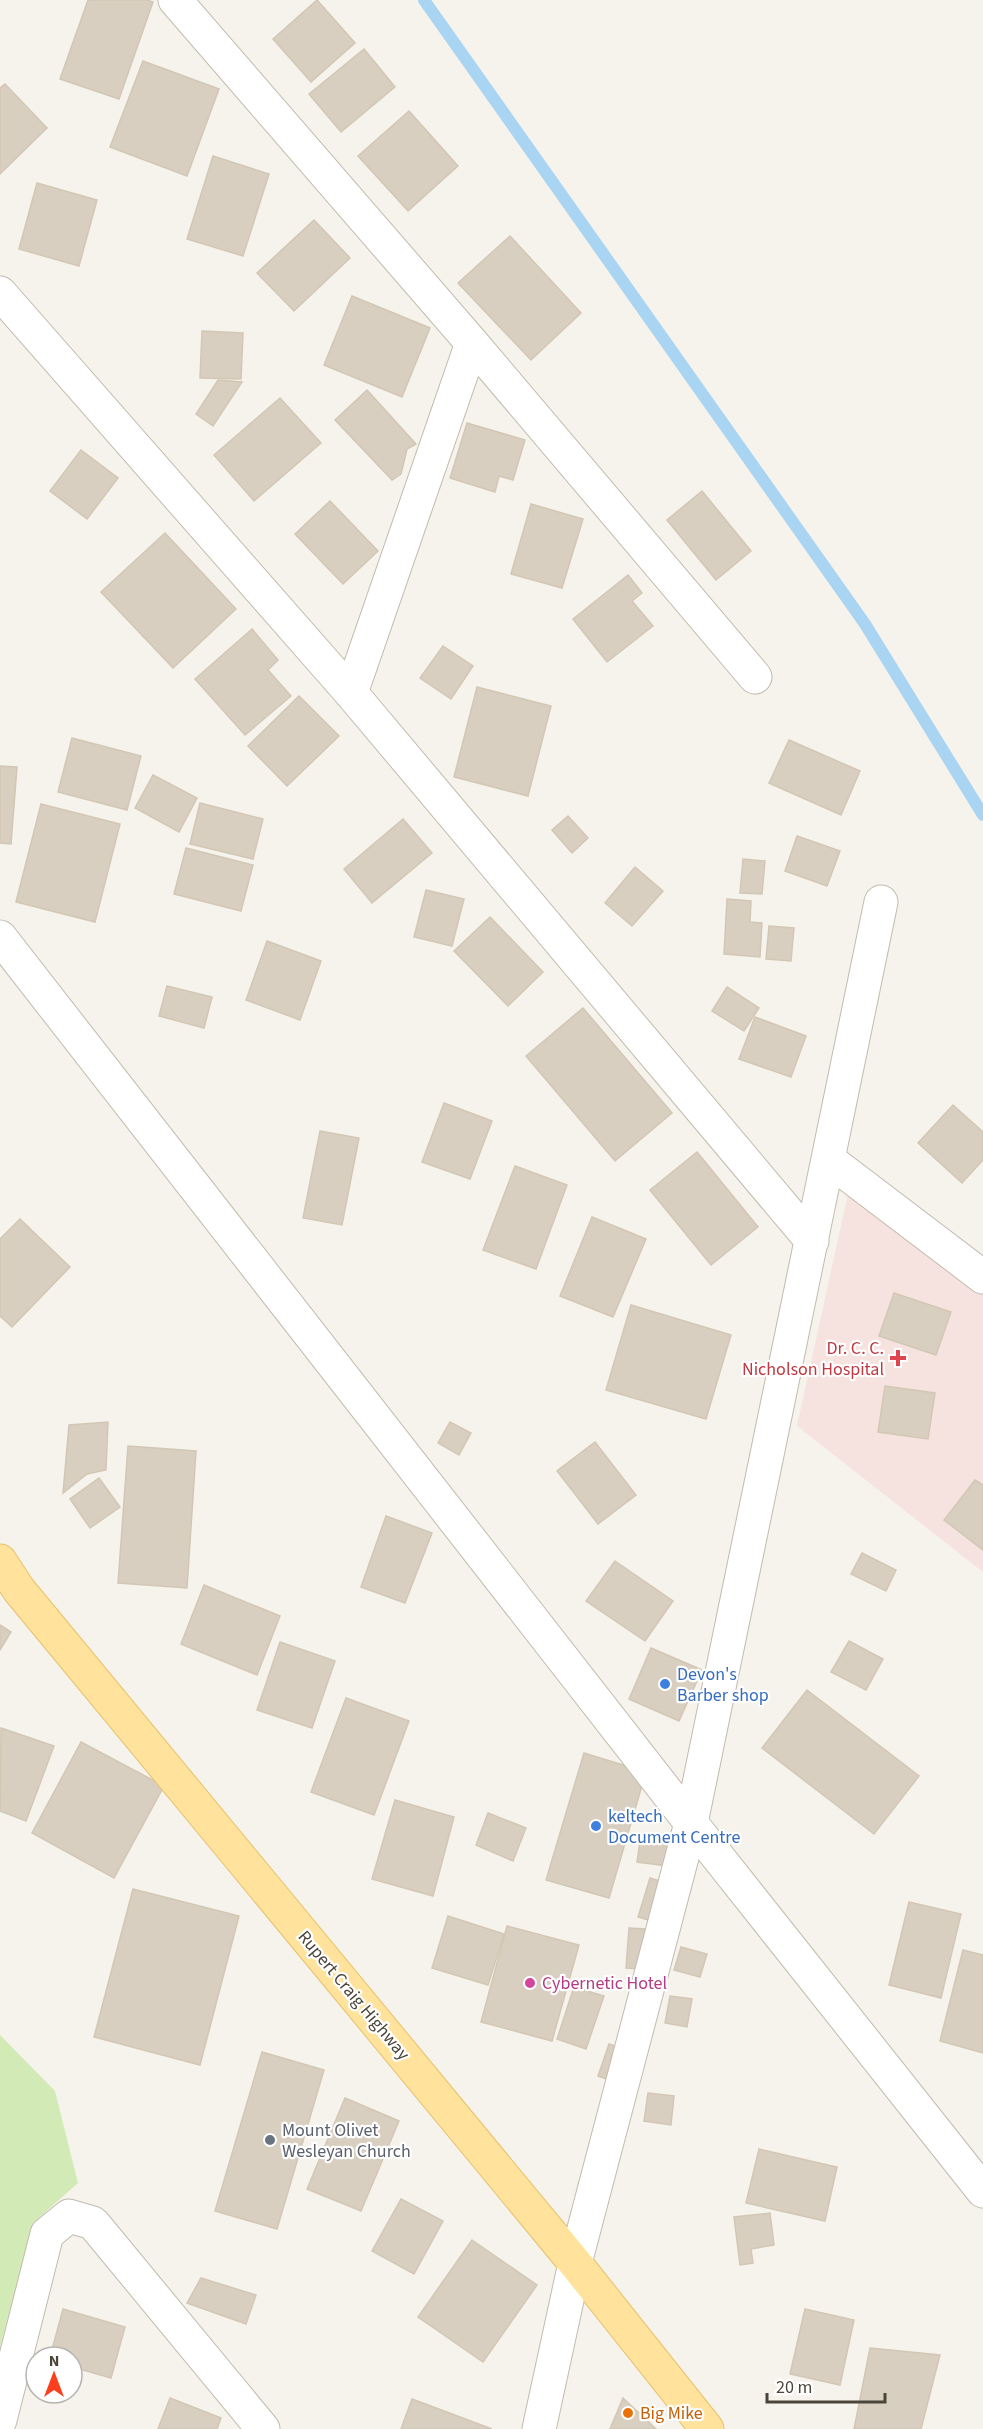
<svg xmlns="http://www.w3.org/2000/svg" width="983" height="2429" font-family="'Source Sans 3',sans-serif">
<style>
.medical{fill:#f6e3e0}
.green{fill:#d2eab5}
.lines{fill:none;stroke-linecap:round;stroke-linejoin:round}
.stream{stroke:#a9d4f2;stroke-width:12}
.building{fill:#d8cfc1;stroke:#d3c7b4;stroke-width:1.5}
.street-casing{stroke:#c2bbae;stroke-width:35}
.primary-casing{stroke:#e6c16a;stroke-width:35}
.street{stroke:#fff;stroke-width:33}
.primary{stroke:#ffe39c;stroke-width:33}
.health-dot{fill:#e0444e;stroke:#fff;stroke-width:2}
.shop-dot{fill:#3f7fe0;stroke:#fff;stroke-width:2}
.hotel-dot{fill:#d1479c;stroke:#fff;stroke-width:2}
.worship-dot{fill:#6b7280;stroke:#fff;stroke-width:2}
.food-dot{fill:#e8710a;stroke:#fff;stroke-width:2}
.labels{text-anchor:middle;stroke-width:4.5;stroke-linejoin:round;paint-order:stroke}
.health-label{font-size:18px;fill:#be3a42;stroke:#fff;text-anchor:end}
.shop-label{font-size:18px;fill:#366cbe;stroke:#fff;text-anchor:start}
.hotel-label{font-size:18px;fill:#b23c85;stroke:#fff;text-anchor:start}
.street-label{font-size:18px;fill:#4b4439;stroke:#fff}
.worship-label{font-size:18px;fill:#5b616d;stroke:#fff;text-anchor:start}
.food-label{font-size:18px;fill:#c56008;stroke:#fff;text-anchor:start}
</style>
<rect width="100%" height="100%" fill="#f6f3ec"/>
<path class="medical" d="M848,1194L983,1290V1572L797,1426Z"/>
<path class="green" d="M0,2035L55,2091L78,2183L33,2223L0,2347Z"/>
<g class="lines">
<path class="stream" d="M424,0L865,624L983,815"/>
</g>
<g class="building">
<path d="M88,0H147L153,2L119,99L60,79Z"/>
<path d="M317,0L355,43L311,82L273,39Z"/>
<path d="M364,49L395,87L341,132L309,94Z"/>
<path d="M143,61L219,89L187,176L110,147Z"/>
<path d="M5,84L47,128L0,174V88Z"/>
<path d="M409,111L458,166L408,211L358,156Z"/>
<path d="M213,156L269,174L243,256L187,239Z"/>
<path d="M37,183L97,200L79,266L19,249Z"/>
<path d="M314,220L350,258L294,311L257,273Z"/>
<path d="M510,236L581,313L531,360L458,283Z"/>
<path d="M352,296L430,328L402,397L324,365Z"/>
<path d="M202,331L243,333L241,379L200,378Z"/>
<path d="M218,380L242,382L213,426L196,414Z"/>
<path d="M367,390L416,444L407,449L401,474L392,480L335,420Z"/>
<path d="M280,398L321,443L254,501L214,455Z"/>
<path d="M467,423L525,440L513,480L499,476L495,492L450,478Z"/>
<path d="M81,450L118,478L87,519L50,491Z"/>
<path d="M702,491L751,551L716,580L667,520Z"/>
<path d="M330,501L378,551L343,584L295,534Z"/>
<path d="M531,504L583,519L562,588L511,574Z"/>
<path d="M165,533L236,609L173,668L101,592Z"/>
<path d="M628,575L642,593L632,601L653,626L607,662L573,619Z"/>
<path d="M252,629L278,660L268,670L291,696L245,735L195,679Z"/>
<path d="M443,646L473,666L451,699L420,678Z"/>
<path d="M477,687L551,706L528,796L454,777Z"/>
<path d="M299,696L339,736L287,786L248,746Z"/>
<path d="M72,738L141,756L127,810L58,792Z"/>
<path d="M789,740L860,771L841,815L769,783Z"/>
<path d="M0,766L17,767L11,844L0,843Z"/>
<path d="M153,775L197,798L179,832L135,808Z"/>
<path d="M200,803L263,819L253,859L190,844Z"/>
<path d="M41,804L120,824L95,922L16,902Z"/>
<path d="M568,816L588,838L572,853L552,830Z"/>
<path d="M403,819L432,853L372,903L344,869Z"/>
<path d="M797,836L840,851L827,886L785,871Z"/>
<path d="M186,848L253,865L241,911L174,894Z"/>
<path d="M743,859L765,861L762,894L740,893Z"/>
<path d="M635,867L663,891L632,926L605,903Z"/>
<path d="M426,890L464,899L452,946L414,937Z"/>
<path d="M727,899L751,901L750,922L762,923L760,957L724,954Z"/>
<path d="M490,917L543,972L508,1006L454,951Z"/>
<path d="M769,926L794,928L791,961L766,959Z"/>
<path d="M267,941L321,961L300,1020L246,1000Z"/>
<path d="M167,986L212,997L204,1028L159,1016Z"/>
<path d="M727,987L759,1008L744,1031L712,1011Z"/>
<path d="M583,1008L672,1113L615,1161L526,1056Z"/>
<path d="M755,1017L806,1036L791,1077L739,1059Z"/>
<path d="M444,1103L492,1121L470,1179L422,1162Z"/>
<path d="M953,1105L983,1132V1160L962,1183L918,1143Z"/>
<path d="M320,1131L359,1138L342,1225L303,1218Z"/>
<path d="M697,1152L758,1227L711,1265L650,1190Z"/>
<path d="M515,1166L567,1185L536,1269L483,1250Z"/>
<path d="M592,1217L646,1239L613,1317L560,1296Z"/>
<path d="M20,1219L70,1267L12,1327L0,1316V1239Z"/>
<path d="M894,1293L951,1312L936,1355L879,1336Z"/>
<path d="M631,1305L731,1335L706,1419L606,1390Z"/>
<path d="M885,1386L935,1393L928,1439L878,1432Z"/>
<path d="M108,1422L106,1470L87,1474L63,1493L69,1425Z"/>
<path d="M450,1422L471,1433L459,1455L438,1443Z"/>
<path d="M595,1442L636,1495L598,1524L557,1471Z"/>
<path d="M128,1446L196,1451L187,1588L118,1583Z"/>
<path d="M99,1478L120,1507L90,1528L70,1499Z"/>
<path d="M975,1480L983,1485V1550L944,1520Z"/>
<path d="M386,1516L432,1533L405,1603L361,1587Z"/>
<path d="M862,1553L896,1570L886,1591L851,1574Z"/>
<path d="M615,1561L673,1601L645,1641L586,1601Z"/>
<path d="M204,1585L280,1616L257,1675L181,1644Z"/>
<path d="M0,1625L11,1632L0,1650Z"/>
<path d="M849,1641L883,1659L866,1690L831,1672Z"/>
<path d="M280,1642L335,1661L312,1728L257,1710Z"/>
<path d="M651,1648L702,1670L679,1721L629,1699Z"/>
<path d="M807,1690L919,1776L874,1834L762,1748Z"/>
<path d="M346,1698L409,1721L374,1815L311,1792Z"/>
<path d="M1,1728L54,1746L26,1821L0,1811Z"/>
<path d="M81,1742L164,1786L114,1878L32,1833Z"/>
<path d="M584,1753L646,1772L609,1898L546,1880Z"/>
<path d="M395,1800L454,1817L433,1896L372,1879Z"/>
<path d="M488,1813L526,1828L513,1861L476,1845Z"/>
<path d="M641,1834L686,1841L682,1868L637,1862Z"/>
<path d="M650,1878L673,1885L662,1924L638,1917Z"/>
<path d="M133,1889L239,1916L200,2065L94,2037Z"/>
<path d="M909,1902L961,1914L941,1998L889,1985Z"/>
<path d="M448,1916L504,1934L488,1985L432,1968Z"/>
<path d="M507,1926L579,1945L552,2041L481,2022Z"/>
<path d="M629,1928L665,1930L663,1971L626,1968Z"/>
<path d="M681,1947L707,1954L700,1977L674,1970Z"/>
<path d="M963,1950L983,1955V2053L940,2041Z"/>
<path d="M574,1987L604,1996L586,2049L557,2039Z"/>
<path d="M670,1996L692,1999L687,2027L665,2023Z"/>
<path d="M609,2044L634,2052L623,2085L598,2076Z"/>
<path d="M262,2052L324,2070L277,2229L215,2211Z"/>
<path d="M648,2093L674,2096L671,2125L644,2121Z"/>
<path d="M345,2098L399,2121L361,2211L307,2189Z"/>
<path d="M759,2149L837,2167L825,2221L746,2203Z"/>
<path d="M401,2199L443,2221L414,2274L372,2251Z"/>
<path d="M770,2213L774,2245L751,2249L753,2263L740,2265L734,2217Z"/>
<path d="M472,2240L537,2285L483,2362L418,2317Z"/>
<path d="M201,2278L256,2295L246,2324L187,2303Z"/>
<path d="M63,2309L125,2327L111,2378L72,2367V2357H50Z"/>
<path d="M805,2309L854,2320L840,2385L790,2374Z"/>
<path d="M870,2348L940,2355L921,2429H854Z"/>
<path d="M170,2398L221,2418L217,2429H158Z"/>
<path d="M623,2398L656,2429H610Z"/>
<path d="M412,2399L492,2429H401Z"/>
</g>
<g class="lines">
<g class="street-casing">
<g id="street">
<path d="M175,0L472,343L755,677"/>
<path d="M0,293L351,693L812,1241"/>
<path d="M351,693L472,343"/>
<path d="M0,937L691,1823L983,2191"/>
<path d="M829,1160L983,1277"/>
<path d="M0,2420L47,2234L69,2216L93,2223L263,2429"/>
<path d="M539,2429L575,2263L691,1823L881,902"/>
</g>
</g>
<g class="primary-casing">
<path id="primary" d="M0,1561L19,1590L575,2263L707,2429"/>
</g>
<use href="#street" class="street"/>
<use href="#primary" class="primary"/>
</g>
<path class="health-dot" d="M895 1349h6v6h6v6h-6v6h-6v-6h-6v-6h6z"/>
<g class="shop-dot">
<circle cx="665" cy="1684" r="6"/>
<circle cx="596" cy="1826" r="6"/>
</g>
<circle class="hotel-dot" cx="530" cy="1983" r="6"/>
<circle class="worship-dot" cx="270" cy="2140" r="6"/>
<circle class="food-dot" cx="628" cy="2413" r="6"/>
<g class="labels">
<g class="health-label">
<text x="884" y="1354">Dr. C. C.<tspan x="884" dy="21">Nicholson Hospital</tspan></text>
</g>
<g class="shop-label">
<text x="677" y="1680">Devon's<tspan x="677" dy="21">Barber shop</tspan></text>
<text x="608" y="1822">keltech<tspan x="608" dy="21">Document Centre</tspan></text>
</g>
<g class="hotel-label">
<text x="542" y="1989">Cybernetic Hotel</text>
</g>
<g class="street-label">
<text transform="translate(354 1995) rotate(50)" y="6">Rupert Craig Highway</text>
</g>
<g class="worship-label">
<text x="282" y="2136">Mount Olivet<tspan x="282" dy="21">Wesleyan Church</tspan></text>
</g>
<g class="food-label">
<text x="640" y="2419">Big Mike</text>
</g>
</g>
<g transform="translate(54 2375)"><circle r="28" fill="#ffffff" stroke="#b7b4b0" stroke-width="1.5"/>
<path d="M0-4.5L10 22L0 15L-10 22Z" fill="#fc3f1d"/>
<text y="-9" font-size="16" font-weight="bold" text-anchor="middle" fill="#4b4439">N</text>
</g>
<path d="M767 2393v9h118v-9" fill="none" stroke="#4b4439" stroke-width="3"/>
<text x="776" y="2393" font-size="18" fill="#4b4439" stroke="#ffffff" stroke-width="4.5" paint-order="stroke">20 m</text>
</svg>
